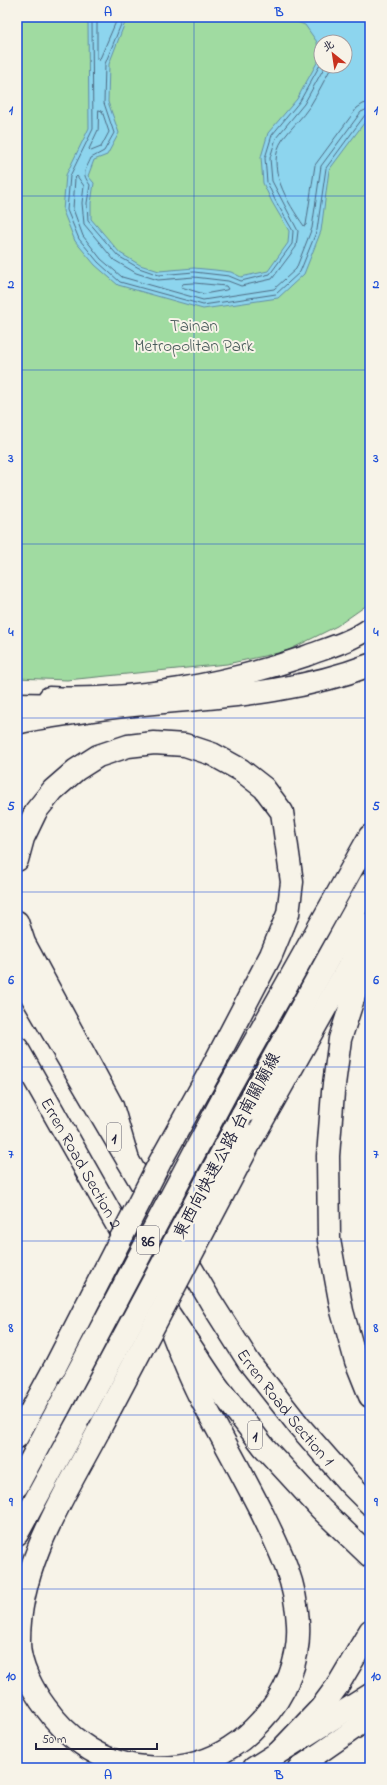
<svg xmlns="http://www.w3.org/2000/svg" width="387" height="1785" font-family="'Indie Flower','LXGW WenKai TC',sans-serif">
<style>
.green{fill:#a0dba1;stroke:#617e6e;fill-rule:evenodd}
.water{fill:#8dd5ee;stroke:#628da6;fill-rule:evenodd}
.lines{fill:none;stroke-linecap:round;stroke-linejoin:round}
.shore{stroke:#4d6a83;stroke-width:1}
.minor-casing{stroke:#22223b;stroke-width:23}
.major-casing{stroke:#22223b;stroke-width:25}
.highway-casing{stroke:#22223b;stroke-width:25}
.minor{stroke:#f7f3e8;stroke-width:20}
.major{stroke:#f7f3e8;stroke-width:22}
.highway{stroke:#f7f3e8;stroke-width:22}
.highway-bridge-casing{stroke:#22223b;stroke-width:25;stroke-linecap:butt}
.highway-bridge{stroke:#f7f3e8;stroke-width:22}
.grid{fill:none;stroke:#1d4ed8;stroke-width:1;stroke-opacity:0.55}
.labels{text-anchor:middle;stroke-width:4;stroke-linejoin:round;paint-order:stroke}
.shield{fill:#f7f3e8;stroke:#62616f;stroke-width:1}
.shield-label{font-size:16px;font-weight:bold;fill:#22223b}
.park-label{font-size:17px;fill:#485a5a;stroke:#f7f3e8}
.street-label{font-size:17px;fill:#22223b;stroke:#f7f3e8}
.neatline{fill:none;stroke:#1d4ed8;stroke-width:1.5}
.grid-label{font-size:13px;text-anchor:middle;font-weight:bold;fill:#1d4ed8}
</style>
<rect width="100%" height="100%" fill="#f7f3e8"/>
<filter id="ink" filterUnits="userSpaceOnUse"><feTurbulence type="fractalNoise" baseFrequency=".025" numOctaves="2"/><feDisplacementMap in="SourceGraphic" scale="8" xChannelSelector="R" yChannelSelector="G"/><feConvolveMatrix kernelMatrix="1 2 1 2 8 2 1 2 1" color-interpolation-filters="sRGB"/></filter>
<g filter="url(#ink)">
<path class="green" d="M17,17H370V603L337,626L287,651L227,664L67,680L17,678ZM321,42H345V66H321Z"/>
<path class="water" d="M85,17H129L126,20L109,64L108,102L119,133L107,155L94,160L88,176L94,183L91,203V219L120,253L140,265L159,271L194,268L215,270L231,272L241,277L268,271L288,243L289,231L272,202L263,183L261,157L268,133L297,99L319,59L317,42L305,25L284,17H370V115L329,170L321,231L304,274L278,298L203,309L118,285L95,265L75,241L63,211L66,175L89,128L88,22ZM321,42H345V66H321Z"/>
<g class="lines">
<g class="shore">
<path d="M89,17L92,23L93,129L70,176L67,210L79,239L98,262L120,282L203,305L276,294L300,272L317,230L326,168L365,115L370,114"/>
<path d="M95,17L97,22V59L99,61L118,17"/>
<path d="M124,17L105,64L104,103L114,133L104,151L91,158C85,172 81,172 90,185L87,203L88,221L118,256L139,268L159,275L194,272L229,276L241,281L270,274L292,244L293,231L275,200L267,182L265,158L272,135L300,101L321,63"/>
<path d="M325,66L304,104L276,138L270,158L272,181L298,231L296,247L272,279L241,286L228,281L194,277L158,280L136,273L114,260L84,224L82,203L84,186L77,176L75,178L73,209L83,236L101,259L122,277L203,300L274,289L296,269L312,228L321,166L361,112L370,108"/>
<path d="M332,66C325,79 318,93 310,106C302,118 291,128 283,139C264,166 288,203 304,226L306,225L315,165L357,108L363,104L370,102"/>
<path d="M99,110L102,111L109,132L101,147L91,151L89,149L98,130Z"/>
<path d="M194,283L226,286L228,289L226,290L204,294L181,287L183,284Z"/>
</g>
<g class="minor-casing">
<g id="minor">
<path d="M49,697C133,701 227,683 306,656C327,648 352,641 370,628"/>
<path d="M298,1768L370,1718"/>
</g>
</g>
<g class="major-casing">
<g id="major">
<path id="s1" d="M17,971L211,1302L249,1362L300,1427L350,1484L370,1504"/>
<path id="s2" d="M17,1048L159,1299L217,1386L264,1447L321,1509L370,1556"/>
</g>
</g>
<g class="highway-casing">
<g id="highway">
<path d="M17,704L67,705"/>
<path d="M17,723C35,718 55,716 74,713C174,696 274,702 370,665"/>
<path d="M17,860L23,838L36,811L53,790L76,770L98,756L128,746L154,743L185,745L212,754L241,770L264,788L282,812L292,882L288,914L271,955L212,1068"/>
<path d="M17,922L24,943L112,1106L128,1160"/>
<path d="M370,957L360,977L340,1039L333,1092L328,1156L329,1240L342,1311L356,1361L370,1396"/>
<path d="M227,1091L370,836"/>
<path d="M242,1115L370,883"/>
<path d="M254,1135L349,966L370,924"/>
<path d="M98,1432C63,1498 18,1566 19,1643C19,1665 33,1691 46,1708C56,1722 68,1734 82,1744C123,1774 188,1776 231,1747C242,1740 252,1731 261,1721C286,1695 300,1660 298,1624C296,1580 279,1548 260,1509C240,1470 219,1432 198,1393C183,1363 172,1330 159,1299"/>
<path d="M17,1437L55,1367"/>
<path d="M17,1486L69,1389"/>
<path d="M17,1534L84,1411"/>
<path d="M280,1751L321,1708L338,1685L370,1631"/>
<path d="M254,1768L370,1695"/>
</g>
</g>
<use href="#minor" class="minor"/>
<use href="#major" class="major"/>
<use href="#highway" class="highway"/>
<g class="highway-bridge-casing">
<g id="highway-bridge">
<path d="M55,1367L160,1162L212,1068"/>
<path d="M69,1389L227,1091"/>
<path d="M84,1411L242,1115"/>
<path d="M98,1432L254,1135"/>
</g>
</g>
<use href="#highway-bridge" class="highway-bridge"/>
</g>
</g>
<path class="grid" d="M194,17V1768M17,196H370M17,370H370M17,544H370M17,718H370M17,892H370M17,1067H370M17,1241H370M17,1415H370M17,1589H370"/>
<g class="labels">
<g class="shield">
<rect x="107" y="1123" width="14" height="28" rx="3"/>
<rect x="137" y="1226" width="22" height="28" rx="3"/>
<rect x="248" y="1421" width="14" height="28" rx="3"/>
</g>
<g class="shield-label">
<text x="114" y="1143">1</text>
<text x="148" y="1246">86</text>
<text x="255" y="1441">1</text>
</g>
<g class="park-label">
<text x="194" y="331">Tainan<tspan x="194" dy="20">Metropolitan Park</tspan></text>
</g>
<g class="street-label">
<text transform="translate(226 1145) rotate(-62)" y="6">東西向快速公路 台南關廟線</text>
<text dy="6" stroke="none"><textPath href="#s2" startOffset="132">Erren Road Section 2</textPath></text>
<text dy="6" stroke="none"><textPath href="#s1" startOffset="513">Erren Road Section 1</textPath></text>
</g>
</g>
<rect width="387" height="1785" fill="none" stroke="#f7f3e8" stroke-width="44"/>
<g transform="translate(333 54) rotate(330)"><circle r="19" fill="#f7f3e8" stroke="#a29fa3"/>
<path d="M0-3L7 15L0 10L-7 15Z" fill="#c8321e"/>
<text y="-6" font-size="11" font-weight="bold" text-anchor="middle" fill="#22223b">北</text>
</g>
<path d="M36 1743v6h121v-6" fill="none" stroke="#22223b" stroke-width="2"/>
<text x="42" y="1743" font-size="12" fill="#22223b" stroke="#f7f3e8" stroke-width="3" paint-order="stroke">50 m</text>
<rect x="22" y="22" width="343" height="1741" class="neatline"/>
<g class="grid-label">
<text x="108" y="16">A</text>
<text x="279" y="16">B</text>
<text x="11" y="114">1</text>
<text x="376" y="114">1</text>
<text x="11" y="288">2</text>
<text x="376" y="288">2</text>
<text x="11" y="462">3</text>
<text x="376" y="462">3</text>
<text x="11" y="636">4</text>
<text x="376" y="636">4</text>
<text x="11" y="810">5</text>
<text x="376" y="810">5</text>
<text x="11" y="984">6</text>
<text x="376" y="984">6</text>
<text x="11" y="1158">7</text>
<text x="376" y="1158">7</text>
<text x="11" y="1332">8</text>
<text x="376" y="1332">8</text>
<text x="11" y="1506">9</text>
<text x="376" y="1506">9</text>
<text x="11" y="1680">10</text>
<text x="376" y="1680">10</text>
<text x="108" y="1779">A</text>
<text x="279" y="1779">B</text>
</g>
</svg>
